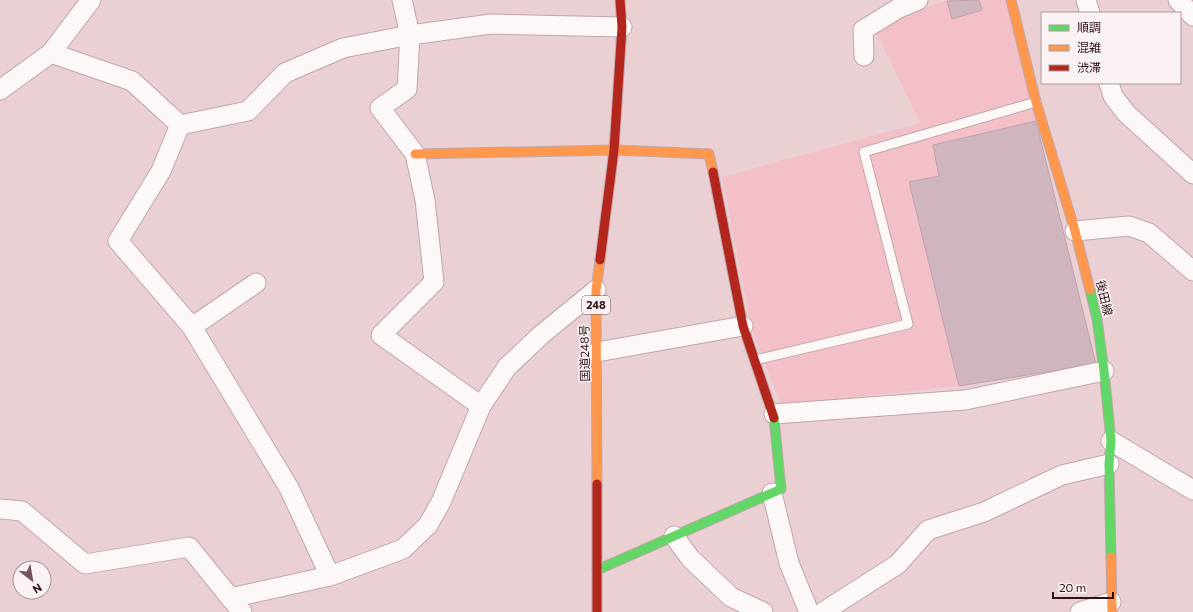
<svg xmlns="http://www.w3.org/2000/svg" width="1193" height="612" font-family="Commissioner,'Noto Sans JP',sans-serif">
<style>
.built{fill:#f3c0c7}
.building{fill:#cfb5bd;stroke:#bca2aa}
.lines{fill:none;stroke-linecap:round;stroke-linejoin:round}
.lane-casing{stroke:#c0a6aa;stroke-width:11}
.street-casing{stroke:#c0a6aa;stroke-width:21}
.fast-casing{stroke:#c0a6aa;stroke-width:11}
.slow-casing{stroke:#c0a6aa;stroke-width:11}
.jam-casing{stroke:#c0a6aa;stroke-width:11}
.lane{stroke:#fcf8f8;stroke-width:9}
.street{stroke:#fcf8f8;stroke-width:19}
.fast{stroke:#63d668;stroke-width:9}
.slow{stroke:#ff974d;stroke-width:9}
.jam{stroke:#b3261e;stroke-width:9}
.labels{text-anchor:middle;stroke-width:3;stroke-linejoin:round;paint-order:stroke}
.shield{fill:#faf2f3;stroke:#6c565a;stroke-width:1}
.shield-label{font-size:11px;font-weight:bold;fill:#2f1319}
.street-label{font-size:12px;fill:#2f1319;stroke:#faf2f3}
</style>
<rect width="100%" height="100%" fill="#ebd0d3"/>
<path class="built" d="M948,0H1005L1036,121L1096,364L959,386L781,405L751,326L722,177L920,123L877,34L903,15Z"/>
<g class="building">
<path d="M979,0L982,10L952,19L947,1Z"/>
<path d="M1036,121L1096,364L959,386L909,182L939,176L933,145Z"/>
</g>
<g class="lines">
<g class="lane-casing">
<path id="lane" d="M755,360L908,324L864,152L1036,102"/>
</g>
<g class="street-casing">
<g id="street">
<path d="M402,0L410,35L407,89L380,108L415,154L425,200L434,282L381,335L481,406"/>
<path d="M1086,0L1090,13"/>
<path d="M1178,0L1193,16"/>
<path d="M51,53L132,81L180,125"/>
<path d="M864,56L863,30L899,8L918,0"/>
<path d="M1109,83L1113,96L1126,113L1193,174"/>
<path d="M0,90L51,53L91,0"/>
<path d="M180,125L161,171L118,241L192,327L289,488L330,576"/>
<path d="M180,125L248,111L285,73L343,48L410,35L491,24L622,27"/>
<path d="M1075,231L1129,226L1149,233L1193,271"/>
<path d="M192,327L256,283"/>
<path d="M597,352L743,326"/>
<path d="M774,414L965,400L1104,371"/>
<path d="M1111,441L1193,490"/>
<path d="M772,493L789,563L809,612"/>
<path d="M0,509L22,511L85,564L189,547L242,612"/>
<path d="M674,536L690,558L731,597L763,612"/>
<path d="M230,598L330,576L403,549L428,525L441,502L481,406L507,367L541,335L596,290"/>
<path d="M823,612L898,564L928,530L984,512L1062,475L1109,464"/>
<path d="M1080,612L1111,602"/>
</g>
</g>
<g class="fast-casing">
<g id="fast">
<path d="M1090,290L1097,319L1104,371L1111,441L1109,464L1111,557"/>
<path d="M597,570L781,489L774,418"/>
</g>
</g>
<g class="slow-casing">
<g id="slow">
<path d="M1011,0L1036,102L1075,231L1090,290"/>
<path d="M415,154L614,150L709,154L713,172"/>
<path d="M597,484L596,290L600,260"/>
<path d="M1111,557L1112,612"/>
</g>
</g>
<g class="jam-casing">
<g id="jam">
<path d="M713,172L743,326L774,418"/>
<path d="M600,260L614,150L622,27L620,0"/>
<path d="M597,484V612"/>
</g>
</g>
<use href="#lane" class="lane"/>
<use href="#street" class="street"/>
<use href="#fast" class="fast"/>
<use href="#slow" class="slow"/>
<use href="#jam" class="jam"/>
</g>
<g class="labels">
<rect class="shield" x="582" y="296" width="28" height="18" rx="3"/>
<g class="shield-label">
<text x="596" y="309">248</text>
</g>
<g class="street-label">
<text transform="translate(1104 298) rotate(77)" y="4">後田線</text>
<text transform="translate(585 353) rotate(-91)" y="4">国道248号</text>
</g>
</g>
<rect x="1041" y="12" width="140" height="72" fill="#faf2f3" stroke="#a9999c"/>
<rect x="1049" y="25" width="20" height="6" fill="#63d668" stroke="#a9999c"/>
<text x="1077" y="32" font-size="12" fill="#2f1319">順調</text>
<rect x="1049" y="45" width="20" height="6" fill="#ff974d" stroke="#a9999c"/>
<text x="1077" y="52" font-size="12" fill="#2f1319">混雑</text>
<rect x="1049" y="65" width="20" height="6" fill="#b3261e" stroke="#a9999c"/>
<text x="1077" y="72" font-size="12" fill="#2f1319">渋滞</text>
<g transform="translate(32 580) rotate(149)"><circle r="19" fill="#faf2f3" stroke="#a9999c"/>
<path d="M0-3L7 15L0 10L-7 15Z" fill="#71555a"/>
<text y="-6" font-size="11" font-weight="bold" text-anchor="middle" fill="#2f1319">N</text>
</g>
<path d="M1053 592v6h60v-6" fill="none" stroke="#2f1319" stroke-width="2"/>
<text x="1059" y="592" font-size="12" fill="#2f1319" stroke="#faf2f3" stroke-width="3" paint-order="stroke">20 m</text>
</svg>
